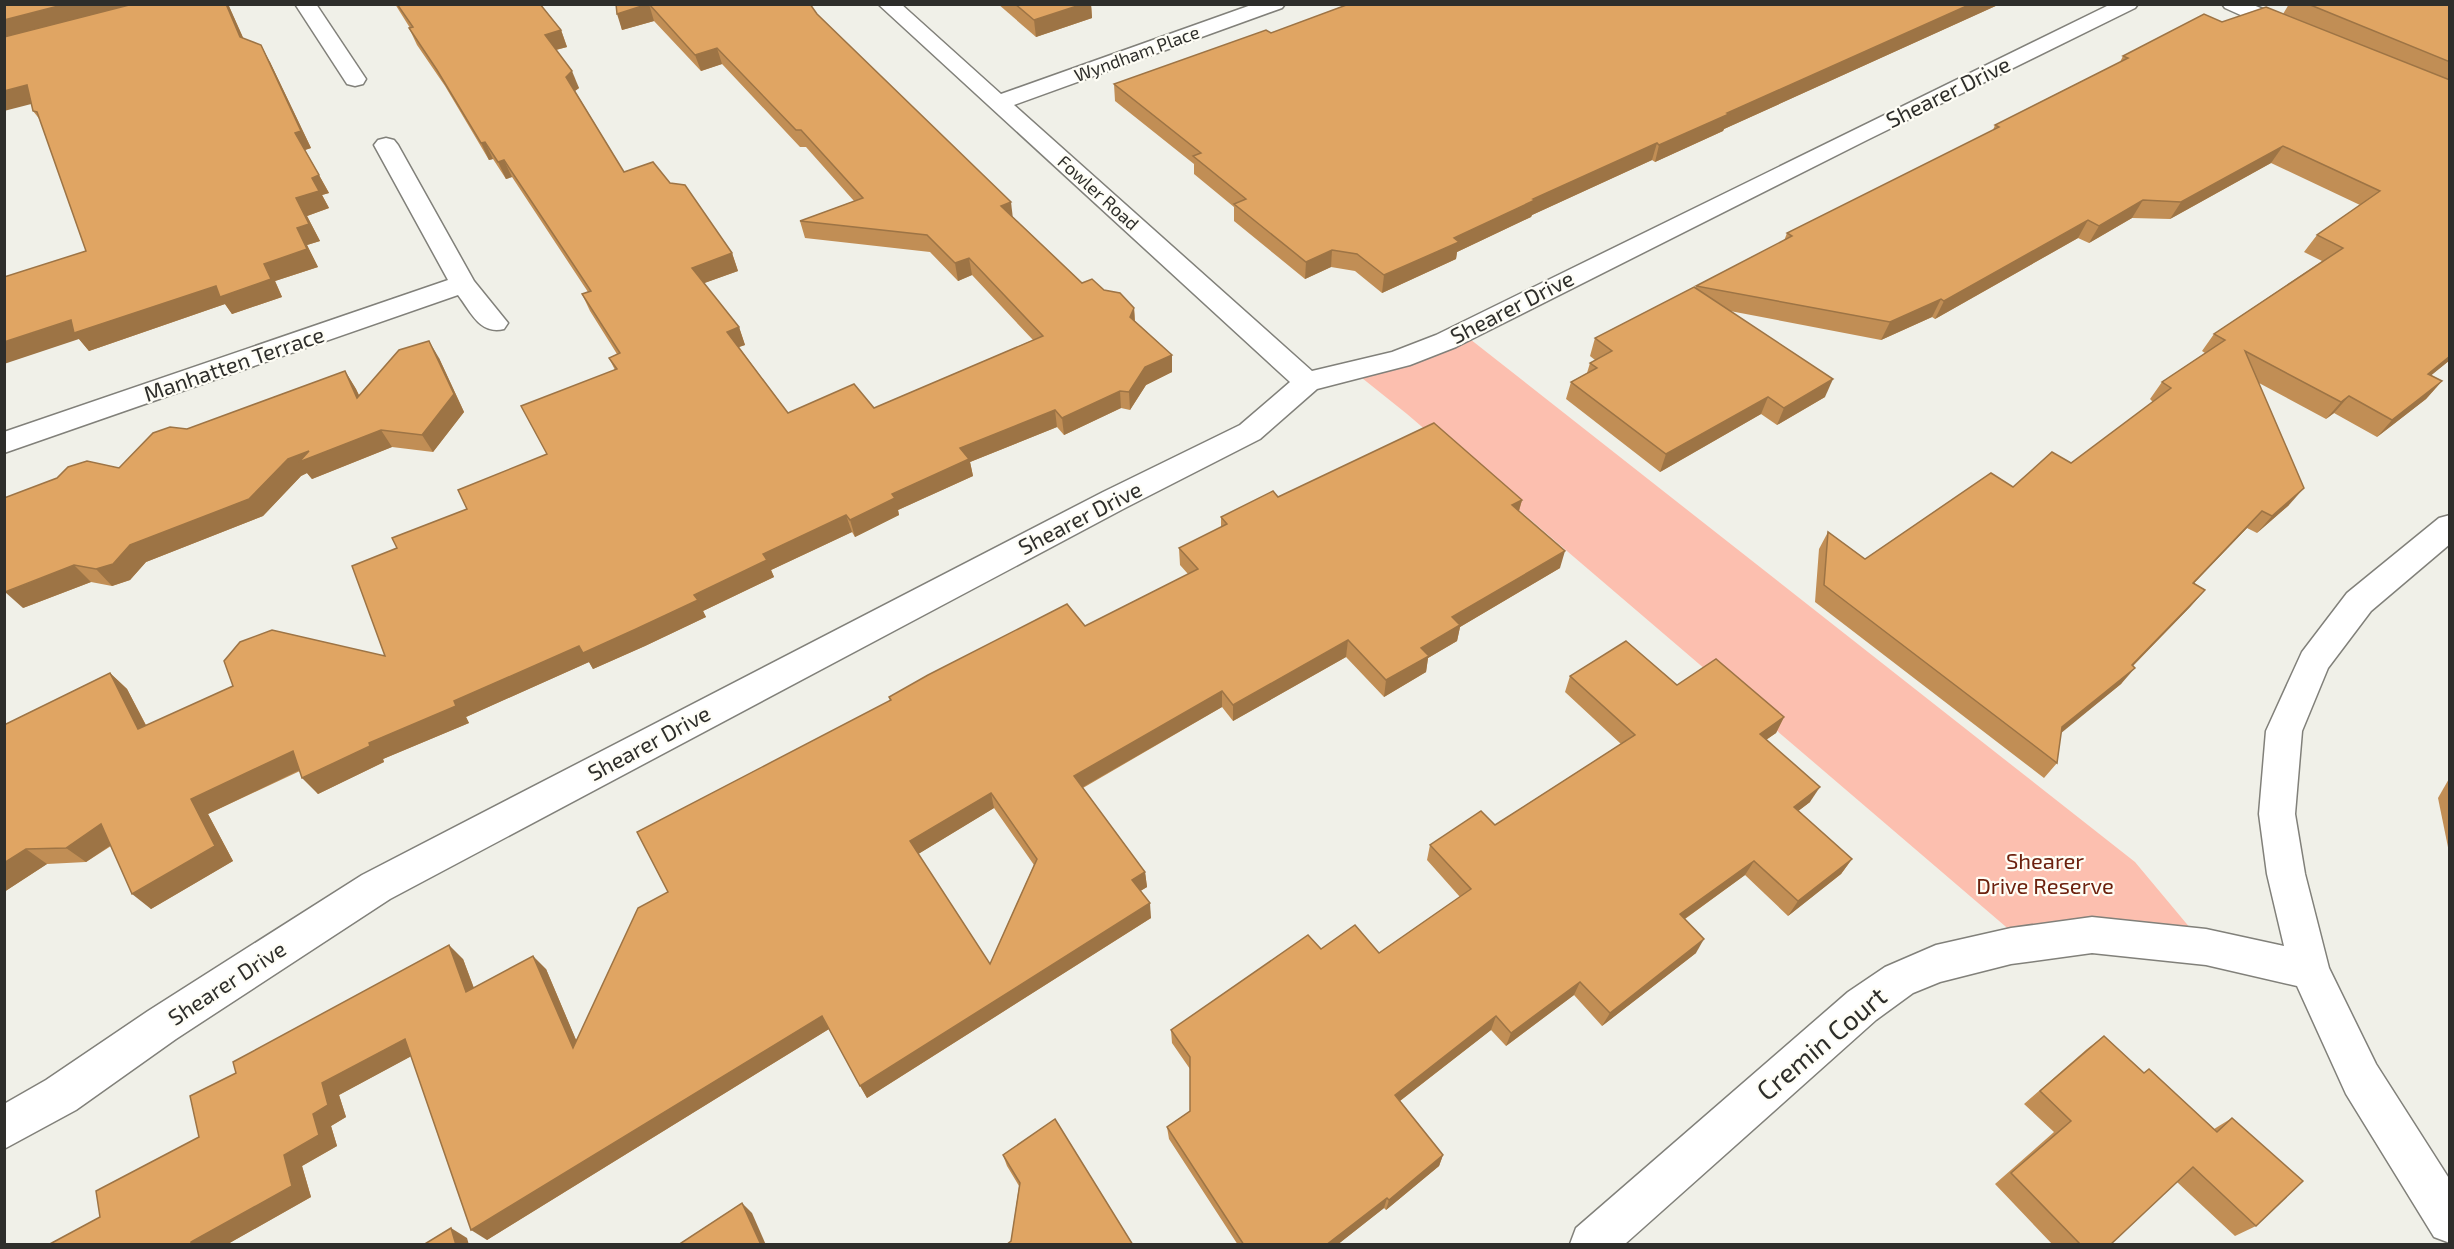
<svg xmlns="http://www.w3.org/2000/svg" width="2454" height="1249" font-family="'Exo 2',sans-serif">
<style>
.green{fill:#fcbfaf}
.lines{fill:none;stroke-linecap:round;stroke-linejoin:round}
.minor-casing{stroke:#81807a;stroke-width:3}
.minor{fill:#fff;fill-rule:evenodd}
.wall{fill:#c18e55;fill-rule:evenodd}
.shaded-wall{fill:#9d7445}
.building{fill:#e0a563;stroke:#9d7445;stroke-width:1.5;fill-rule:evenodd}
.labels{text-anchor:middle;stroke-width:4.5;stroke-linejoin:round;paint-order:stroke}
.far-street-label{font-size:18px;fill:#2e2e2b;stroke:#fefdf5}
.street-label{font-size:22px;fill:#2e2e2b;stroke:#fefdf5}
.park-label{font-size:22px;fill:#6c210e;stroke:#fefdf5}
.near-street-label{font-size:27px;fill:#2e2e2b;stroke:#fefdf5}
</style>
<rect width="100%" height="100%" fill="#f0f0e8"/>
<path class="green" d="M1461,332L2135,862L2206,947L2026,944L1407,414L1352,370Z"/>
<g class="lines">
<g class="minor-casing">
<g id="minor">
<path d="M295,4H316L366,79L363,84L355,86L347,84Z"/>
<path d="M878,4H901L1001,94L1254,4H1285L1282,8L1014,105L1312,371L1392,352L1436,335L2111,4H2138L2135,8L1867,140L1456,347L1410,365L1317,389L1260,439L1125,508L390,899L176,1039L76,1110L4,1149V1104L46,1080L148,1011L362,875L1103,492L1240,425L1290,382Z"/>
<path d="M2222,4H2251L2301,25L2304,30L2301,35L2293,36L2285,35L2225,8Z"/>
<path d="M386,138L394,140L398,145L474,281L508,323L504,329C480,335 471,312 458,295L4,453V432L448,280L374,145L378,140Z"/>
<path d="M2450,515V544L2371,611L2328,668L2302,731L2295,814L2305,874L2329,968L2376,1064L2450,1180V1243L2434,1237L2346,1094L2297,986L2206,965L2092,953L2011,964L1940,982L1913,993L1876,1020L1625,1244H1570L1576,1228L1848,992L1885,967L1936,945L2011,928L2092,917L2206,929L2284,946L2267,874L2259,814L2266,731L2302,652L2347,593L2439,518Z"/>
</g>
</g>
<use href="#minor" class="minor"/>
</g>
<g class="wall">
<path d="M228,4L243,38L270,62L311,148L305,150L329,193L322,195L329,208L307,216L320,241L307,245L318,267L275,281L282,297L232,314L225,304L89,351L79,339L86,251L41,121L33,111Z"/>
<path d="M395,4H540L561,30L567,47L556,50L579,88L575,91L624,172L670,183L732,253L738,271L704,283L739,327L745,345L739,347L788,413L874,408L1033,340L972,275L958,281L930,252L805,238L800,221L854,201L806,147H800L722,64L701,71L654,21L622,30L616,4H810L817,14L1013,217L1082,283L1104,290L1134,308L1135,321L1172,355V372L1146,385L1130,410L1121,408L1064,435L1057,427L970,462L973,476L898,510L899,515L855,537L852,532L771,570L774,577L703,611L706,617L645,646L593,669L589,662L466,717L469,723L383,759L384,762L318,794L300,771L208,814L233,861L151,909L111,846L86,862L47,864L4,892V725L110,673L127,689L146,725L385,656L397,548L467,509L547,454L615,370L609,358L617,354L590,311L582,294L588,292L512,177L506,179L493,159L489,160L445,86L417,45L409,28H410Z"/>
<path d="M998,4H1091L1092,18L1036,37Z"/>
<path d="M1349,4H2000L1724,129L1723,131L1655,162L1652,160L1532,215L1531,217L1457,252L1456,259L1382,293L1355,271L1331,267L1305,279L1234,221V207L1194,174V164L1115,101L1114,84L1271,33Z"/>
<path d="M2289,4H2450V360L2431,375L2442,381L2426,399L2377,437L2334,413L2326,419L2259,383L2289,505L2257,533L2247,528L2194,583L2205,590L2190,607L2133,666L2121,684L2061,732L2057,763L2044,778L1815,602L1819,549L1828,532L1865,559L2013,487L2071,463L2153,402L2150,399L2162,382L2205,353L2202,351L2214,334L2322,261L2304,252L2317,235L2360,205L2271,163L2170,219L2132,218L2089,243L2078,238L1935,319L1932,317L1881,340L1730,311L1825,397L1777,425L1761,414L1660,472L1566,399L1571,382L1587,373L1590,363L1595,360L1590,356L1595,338L1696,288V286L1784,241L1787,233L1993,130L1995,125L2120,62L2123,56L2222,22L2283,14Z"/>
<path d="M439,358L464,412L433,452L392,447L312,479L307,473L301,476L263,516L146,562L130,580L112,586L91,582L23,608L119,468L187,429L345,371L356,389L359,395Z"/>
<path d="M1278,497L1522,500L1519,511L1560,568L1460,627L1457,641L1428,658L1426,672L1384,697L1346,657L1233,721L1222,707L1083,788L1145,872L1147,887L1140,891L1151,918L867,1098L829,1029L487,1240L411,1056L339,1095L346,1117L331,1126L337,1146L302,1166L311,1197L226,1245H48L100,1217L199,1137L463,959L474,988L546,969L576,1040L668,892L890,700L889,697L1085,626L1188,574L1180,565L1179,548L1221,527V517ZM994,808L1034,865L990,964L918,854Z"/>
<path d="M1570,676L1677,685L1784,717L1776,733L1766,740L1810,802L1798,811L1852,859L1841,874L1788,916L1745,875L1685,919L1696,953L1602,1026L1574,995L1506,1046L1491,1030L1400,1101L1443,1155L1439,1166L1386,1210L1384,1208L1337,1245H1238L1169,1139L1167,1127L1190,1111V1069L1172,1043L1171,1030L1321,949L1379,953L1460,897L1427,860L1430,845L1495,825L1621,744L1565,692Z"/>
<path d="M2450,777V857L2438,798Z"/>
<path d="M2104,1036L2144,1073L2149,1069L2214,1129L2232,1118L2256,1226L2235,1236L2177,1182L2110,1245H2053L1995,1184L2054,1132L2024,1104L2087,1049Z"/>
<path d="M1055,1119L1011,1241L1019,1186L1007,1166L1003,1155Z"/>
</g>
<g class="shaded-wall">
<path d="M66,4H141L4,40V20Z"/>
<path d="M226,4H228L250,53L240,37Z"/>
<path d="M649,4L654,21L622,30L617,14Z"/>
<path d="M1083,4H1091L1092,18L1036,37L1034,20Z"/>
<path d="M1971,4H2000L1724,129L1723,131L1655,162L1659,145L1727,113Z"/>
<path d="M561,30L567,47L551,51L545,35Z"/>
<path d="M261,45L270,62L311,148L305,150L329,193L322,195L329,208L307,216L320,241L307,245L318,267L275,281L282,297L232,314L225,304L89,351L79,339L4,364V342L71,320L264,264L297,228L296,198L312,178Z"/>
<path d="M717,48L722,64L701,71L695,55Z"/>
<path d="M572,71L579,88L572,93L566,77Z"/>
<path d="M27,85L39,102L4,111V91Z"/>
<path d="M485,142L493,159L489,160L481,143Z"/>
<path d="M1657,143L1652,160L1532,215L1531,217L1457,252L1456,259L1382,293L1384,275L1454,238L1533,199Z"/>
<path d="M2283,146L2271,163L2170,219L2181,202Z"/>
<path d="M504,160L512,177L506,179L498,162Z"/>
<path d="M2143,200L2132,218L2089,243L2099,226Z"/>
<path d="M1011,202L1013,219L1001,206Z"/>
<path d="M2088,220L2078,238L1935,319L1944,301Z"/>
<path d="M1332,250L1331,267L1305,279L1306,262Z"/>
<path d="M732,253L738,271L699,285L692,268Z"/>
<path d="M969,258L972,275L958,281L955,263Z"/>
<path d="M1941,299L1932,317L1881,340L1890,322Z"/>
<path d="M1134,308L1135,325L1130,317Z"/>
<path d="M739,327L745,345L733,349L727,332Z"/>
<path d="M429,341L439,358L464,412L433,452L422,435Z"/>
<path d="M1172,355V372L1146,385L1130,410L1129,392L1145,367Z"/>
<path d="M2450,356V360L2412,391L2428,374Z"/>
<path d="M345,371L356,389L368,415L357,398Z"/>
<path d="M1833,379L1825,397L1777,425L1784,408Z"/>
<path d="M2442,381L2426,399L2377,437L2392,420Z"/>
<path d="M1120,391L1121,408L1064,435L1062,418Z"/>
<path d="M2349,396L2334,413L2326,419L2341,402Z"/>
<path d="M1768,397L1761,414L1660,472L1666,454Z"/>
<path d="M1055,410L1057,427L970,462L973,476L898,510L899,515L855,537L850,520L960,448Z"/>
<path d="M381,430L392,447L312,479L307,473L301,476L263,516L146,562L130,580L112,586L96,569L130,545L288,459L309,451Z"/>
<path d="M2304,488L2289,505L2257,533L2272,516Z"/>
<path d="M1522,500L1517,517L1512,505Z"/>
<path d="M2262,511L2247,528L2178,600L2193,583Z"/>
<path d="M846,515L852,532L771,570L774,577L703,611L706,617L645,646L593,669L589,662L466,717L469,723L383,759L384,762L318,794L302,778L369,743L454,701L694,595L763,554Z"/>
<path d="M1565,551L1560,568L1460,627L1457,641L1428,658L1426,672L1384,697L1386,680L1452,617Z"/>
<path d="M74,565L91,582L23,608L5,592Z"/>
<path d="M2205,590L2190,607L2117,682L2132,665Z"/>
<path d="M1348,640L1346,657L1233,721V705Z"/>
<path d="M2135,668L2121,684L2049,743L2062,727Z"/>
<path d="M110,673L127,689L156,745L138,729Z"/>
<path d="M1222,691V707L1076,791L1074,776Z"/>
<path d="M1784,717L1776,733L1751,750L1760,734Z"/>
<path d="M293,751L308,766L208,814L233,861L151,909L132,894L191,799Z"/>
<path d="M1820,787L1810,802L1784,822L1794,807Z"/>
<path d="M991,793L994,808L915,856L910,841Z"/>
<path d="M101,824L120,839L86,862L66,848Z"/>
<path d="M26,849L47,864L4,892V863Z"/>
<path d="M1852,859L1841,874L1788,916L1798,901Z"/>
<path d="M1754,861L1745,875L1672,928L1680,914Z"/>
<path d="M1145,872L1147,887L1134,895L1132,880Z"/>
<path d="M1150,903L1151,918L867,1098L860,1086Z"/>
<path d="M1704,939L1696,953L1602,1026L1610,1013Z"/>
<path d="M449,945L463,959L480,1005L466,992Z"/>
<path d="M533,956L546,969L585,1061L573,1048Z"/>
<path d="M1580,982L1574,995L1506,1046L1511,1033Z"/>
<path d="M822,1016L829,1029L487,1240L471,1230Z"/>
<path d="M1496,1016L1491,1030L1392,1107L1395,1095Z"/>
<path d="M405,1039L421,1051L339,1095L346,1117L331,1126L337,1146L302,1166L311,1197L226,1245H191V1242L284,1155L313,1114L322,1083Z"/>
<path d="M1443,1155L1439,1166L1386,1210L1389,1200Z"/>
<path d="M1387,1198L1384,1208L1337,1245H1326Z"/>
<path d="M742,1203L752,1213L766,1245H761Z"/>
<path d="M451,1228L467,1238L469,1245H456Z"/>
</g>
<g class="building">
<path d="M4,4H66L4,20Z"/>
<path d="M133,4H226L240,37L261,45L301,131L295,133L319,175L312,178L319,191L296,198L309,224L297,228L307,249L264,264L271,279L220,297L216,286L74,333L71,320L4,342V277L86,251L37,112L33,111L27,85L4,91V37Z"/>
<path d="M397,4H540L561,30L545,35L572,71L566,77L624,172L653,162L670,183L685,185L732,253L692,268L739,327L727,332L788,413L854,384L874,408L1043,336L969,258L955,263L927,235L800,221L863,198L801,130H796L717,48L695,55L649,4H810L817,14L1011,202L1001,206L1082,283L1092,279L1104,290L1120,293L1134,308L1130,317L1172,355L1145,367L1129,392L1120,391L1062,418L1055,410L960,448L969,459L892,494L895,498L850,520L846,515L763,554L767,560L694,595L698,600L636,629L583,653L579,646L454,701L456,706L369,743L370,746L302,778L293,751L191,799L215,846L132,894L101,824L66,848L26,849L4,863V725L110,673L138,729L233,686L224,661L240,642L272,630L385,656L352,566L397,548L392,538L467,509L458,490L547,454L521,406L617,369L609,358L620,353L582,294L591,291L504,160L498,162L485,142L481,143L437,70L409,28L413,27Z"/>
<path d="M616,4H648L617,14Z"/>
<path d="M1015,4H1083L1034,20Z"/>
<path d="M1349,4H1971L1727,113L1729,114L1659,145L1657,143L1533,199L1535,200L1454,238L1459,242L1384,275L1357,254L1332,250L1306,262L1234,204L1246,199L1193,156L1201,153L1114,84L1266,30L1271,33Z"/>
<path d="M2308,4H2450V62Z"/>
<path d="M2266,7L2450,80V356L2428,374L2442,381L2392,420L2349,396L2341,402L2245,351L2304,488L2272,516L2262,511L2193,583L2205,590L2132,665L2135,668L2062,727L2057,763L1824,585L1828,532L1865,559L1991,473L2013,487L2052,452L2071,463L2171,388L2162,382L2225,340L2214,334L2343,248L2317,235L2380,191L2283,146L2181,202L2143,200L2099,226L2088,220L1944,301L1941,299L1890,322L1696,286L1792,236L1787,233L1999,127L1995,125L2128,58L2123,56L2204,14L2222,22Z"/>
<path d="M1694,287L1833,379L1784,408L1768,397L1666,454L1571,382L1597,368L1590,363L1612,351L1595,338Z"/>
<path d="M429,341L454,394L422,435L381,430L299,462L309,451L288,459L249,499L130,545L113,564L96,569L74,565L5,592L4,498L57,478L68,467L87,461L119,468L153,433L170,427L187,429L345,371L357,398L399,350Z"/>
<path d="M1434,423L1522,500L1512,505L1565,551L1452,617L1460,625L1421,648L1429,656L1386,680L1348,640L1233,705L1222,691L1074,776L1145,872L1132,880L1150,903L860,1086L822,1016L471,1230L405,1039L322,1083L328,1105L313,1114L319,1135L284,1155L292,1186L191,1242V1245H48L100,1217L96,1191L199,1137L190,1096L236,1073L233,1062L449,945L466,992L533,956L573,1048L638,908L668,892L637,832L891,700L889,697L928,675L1067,604L1085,626L1198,569L1179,548L1227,524L1221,517L1273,491L1278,497ZM991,793L1037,859L990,964L910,841Z"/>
<path d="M1626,641L1677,685L1716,659L1784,717L1760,734L1820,787L1794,807L1852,859L1798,901L1754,861L1680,914L1704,939L1610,1013L1580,982L1511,1033L1496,1016L1395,1095L1443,1155L1389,1200L1387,1198L1326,1245H1244L1167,1127L1190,1111V1057L1171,1030L1308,935L1321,949L1355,925L1379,953L1471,889L1430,845L1481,811L1495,825L1635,735L1570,676Z"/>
<path d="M2104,1036L2144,1073L2149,1069L2217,1132L2232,1118L2303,1181L2256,1226L2193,1167L2110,1245H2081L2011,1173L2071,1121L2040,1091Z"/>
<path d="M1055,1119L1133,1245H1006L1011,1241L1020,1183L1003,1155Z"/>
<path d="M742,1203L761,1245H678Z"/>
<path d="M451,1228L456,1245H423Z"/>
</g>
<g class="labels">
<g class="far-street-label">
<text transform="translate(1137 54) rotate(-20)" y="6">Wyndham Place</text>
<text transform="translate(1098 193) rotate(42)" y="6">Fowler Road</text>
</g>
<g class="street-label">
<text transform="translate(1948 92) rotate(-26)" y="8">Shearer Drive</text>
<text transform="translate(1512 307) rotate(-27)" y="8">Shearer Drive</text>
<text transform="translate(234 364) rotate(-19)" y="8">Manhatten Terrace</text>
<text transform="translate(1080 518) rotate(-27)" y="8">Shearer Drive</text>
<text transform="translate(649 743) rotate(-28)" y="8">Shearer Drive</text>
<text transform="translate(227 983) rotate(-33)" y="8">Shearer Drive</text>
</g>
<g class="park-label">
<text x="2045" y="869">Shearer<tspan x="2045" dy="25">Drive Reserve</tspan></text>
</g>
<g class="near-street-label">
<text transform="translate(1822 1044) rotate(-40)" y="9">Cremin Court</text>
</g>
</g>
<rect width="2454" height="1249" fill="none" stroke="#2e2e2b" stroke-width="12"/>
</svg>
